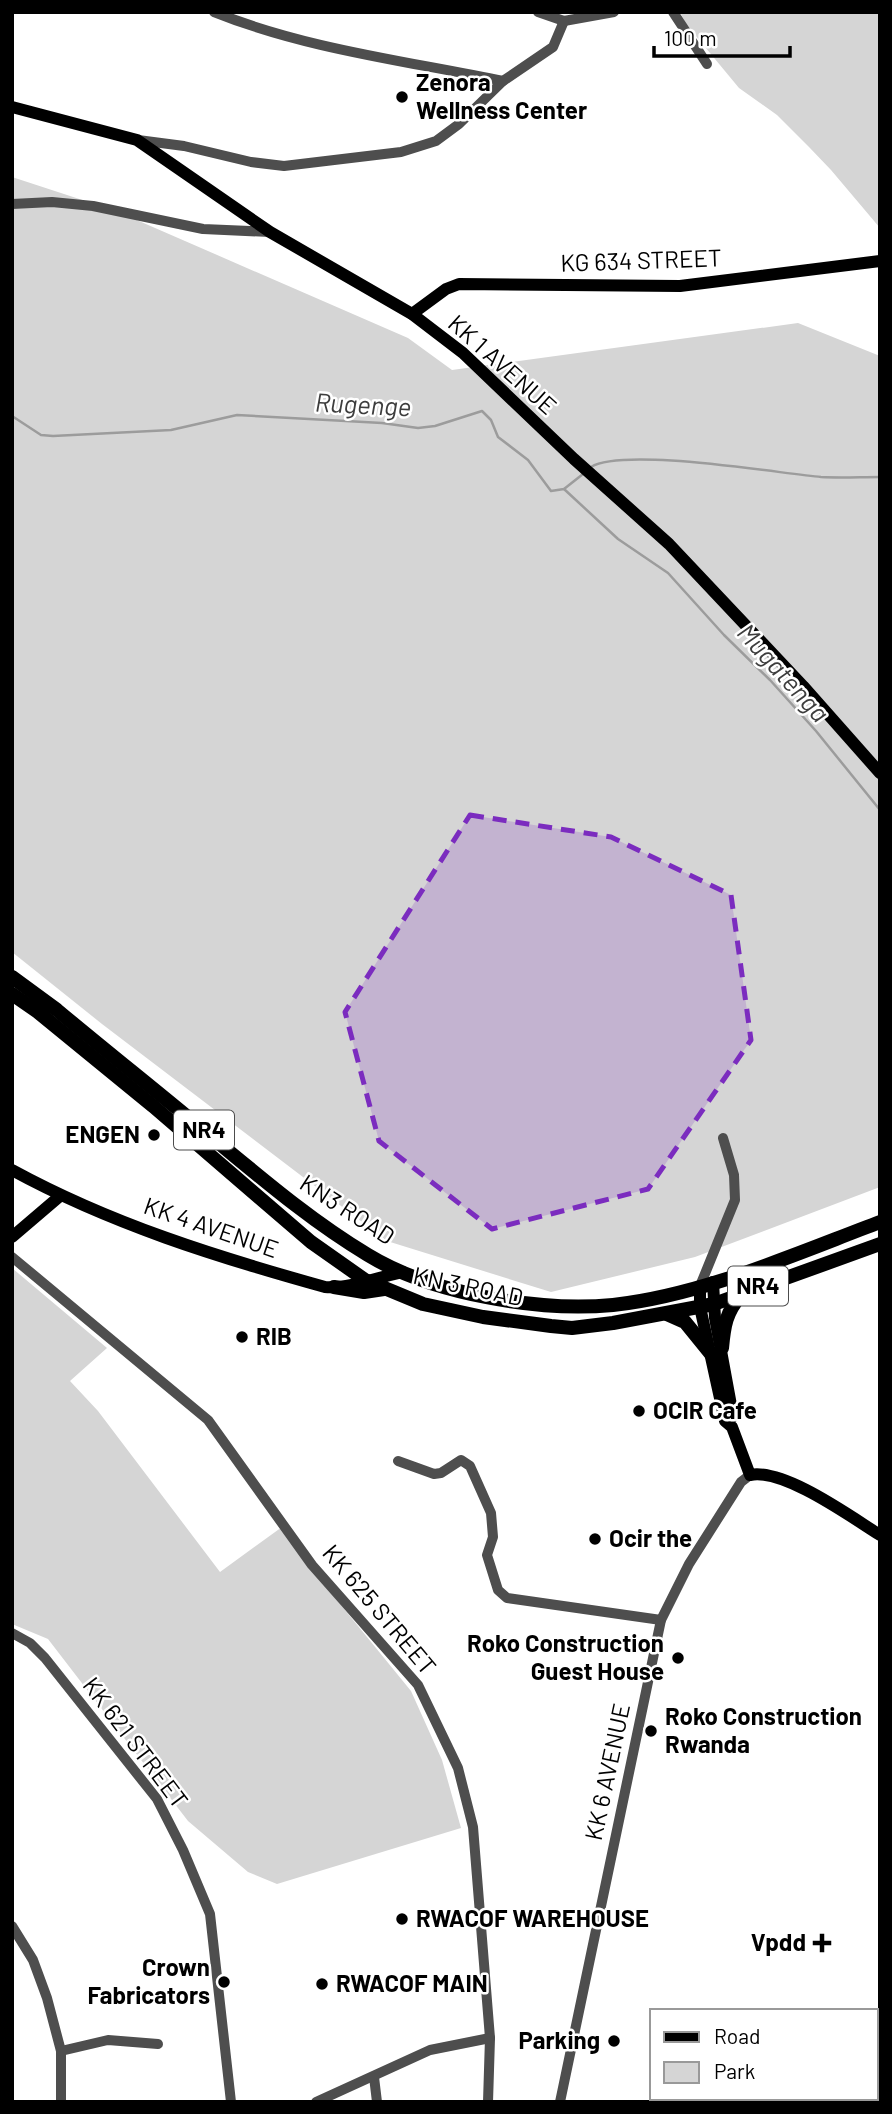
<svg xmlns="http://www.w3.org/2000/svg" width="892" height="2114" font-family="Barlow,sans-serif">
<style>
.green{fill:#d5d5d5}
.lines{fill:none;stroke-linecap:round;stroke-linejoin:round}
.stream{stroke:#9c9c9c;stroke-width:2.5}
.minor{stroke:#4e4e4e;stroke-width:10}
.major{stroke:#000;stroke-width:12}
.highway{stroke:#000;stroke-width:14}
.marked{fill:#7b2cbf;fill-opacity:0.2;stroke:#7b2cbf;stroke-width:5;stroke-dasharray:14 9;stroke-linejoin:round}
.poi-dot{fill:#000;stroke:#fff;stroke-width:2.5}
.labels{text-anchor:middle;stroke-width:5;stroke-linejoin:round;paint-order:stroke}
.shield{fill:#fff;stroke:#4c4c4c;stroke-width:2}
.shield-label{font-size:23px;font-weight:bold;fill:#000}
.poi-label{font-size:24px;font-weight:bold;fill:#000;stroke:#fff;text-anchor:start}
.street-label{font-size:24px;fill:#000;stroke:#fff}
.water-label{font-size:26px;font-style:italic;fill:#3d3d3d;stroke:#fff}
</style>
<rect width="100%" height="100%" fill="#fff"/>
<g class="green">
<path d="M680,12H880V228L831,170L809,147L777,115L739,88L686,24Z"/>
<path d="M12,177L116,211L408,338L452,370L798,323L880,356V1187L695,1257L551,1292L387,1241L102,1024L12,952Z"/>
<path d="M12,1268L107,1348L70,1381L98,1411L220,1572L282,1527L314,1572L411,1691L442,1760L461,1828L277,1884L248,1872L188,1821L48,1639L12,1624Z"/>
</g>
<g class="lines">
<g class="stream">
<path d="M12,416L41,435L53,436L171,430L237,415L382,423L418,428L435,426L482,411L491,420L498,437L528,460L551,491L564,489L583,474"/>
<path d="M591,467C624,447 776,473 821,477C840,478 860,477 880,477"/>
<path d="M564,489L618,539L668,573L724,635L770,680L816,731L880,810"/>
</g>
<g class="minor">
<path d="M214,12C306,49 407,61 503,81"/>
<path d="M538,12L564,21L614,12"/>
<path d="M673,12L707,64"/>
<path d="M138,140L184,146L251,162L284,166L401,152L436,141L459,124L503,81L553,47L564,21"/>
<path d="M12,204L52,202L93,206L203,229L270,232"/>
<path d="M12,1257L208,1420L312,1565L418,1685L458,1768L473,1827L490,2038L488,2102"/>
<path d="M700,1286L735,1200L734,1175L723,1138"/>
<path d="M398,1461L434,1474L441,1473L461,1460L470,1466L491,1513L493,1537L487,1555L498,1590L507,1598L661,1620"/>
<path d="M12,1633L30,1643L45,1658L157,1799L183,1850L210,1914L231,2102"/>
<path d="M12,1926L33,1960L47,1998L61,2051V2102"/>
<path d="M61,2051L108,2040L158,2044"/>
<path d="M374,2077L377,2102"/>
<path d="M316,2102L430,2050L490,2038"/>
<path d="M560,2102L661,1620L689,1564L741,1482L750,1475"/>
</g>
<g class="major">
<path d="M12,107L137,140L270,232L412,314L463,353L574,459L669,544L803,686L880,773"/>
<path d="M412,314L446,289L459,284L680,286L880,261"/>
<path d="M12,1170C111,1224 217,1257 325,1287C349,1289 379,1277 403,1272"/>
<path d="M12,1237L60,1196"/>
<path d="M713,1282L715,1318L733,1416"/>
<path d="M700,1286V1307L725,1421L732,1427L750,1475C784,1468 851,1517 880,1535"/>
<path d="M876,2081L880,2064"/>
<path d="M872,2102L873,2098"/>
</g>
<g class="highway">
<path d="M12,977L57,1010C107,1052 158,1092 208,1134C260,1177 311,1221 368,1255C432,1294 539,1312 613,1305C703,1295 795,1254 880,1222"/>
<path d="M12,994L38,1012L153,1106L311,1242L365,1280L423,1304L483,1317L551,1326L572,1328L613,1323L714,1304L880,1244"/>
<path d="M334,1287L364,1292L384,1289"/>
<path d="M667,1314L685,1322L711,1354"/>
<path d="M722,1348C724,1326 726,1312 741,1295"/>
</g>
</g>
<path class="marked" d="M470,815L611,837L731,895L751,1040L648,1189L492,1229L379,1141L345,1012Z"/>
<g class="poi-dot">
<circle cx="402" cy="97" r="7"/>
<circle cx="154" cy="1135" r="7"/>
<circle cx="242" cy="1337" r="7"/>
<circle cx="639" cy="1411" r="7"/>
<circle cx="595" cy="1539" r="7"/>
<circle cx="678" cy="1658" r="7"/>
<circle cx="651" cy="1731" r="7"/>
<circle cx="402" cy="1919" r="7"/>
<path d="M818.5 1932.5h7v7h7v7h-7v7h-7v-7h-7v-7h7z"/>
<circle cx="224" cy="1982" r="7"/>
<circle cx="322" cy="1984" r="7"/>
<circle cx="614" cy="2041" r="7"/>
</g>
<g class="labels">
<g class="shield">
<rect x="174" y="1110.5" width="60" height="39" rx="5"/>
<rect x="728" y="1266.5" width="60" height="39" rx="5"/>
</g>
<g class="shield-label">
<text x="204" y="1138">NR4</text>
<text x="758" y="1294">NR4</text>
</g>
<g class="poi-label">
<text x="416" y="91">Zenora<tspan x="416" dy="28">Wellness Center</tspan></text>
<text x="140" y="1143" text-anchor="end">ENGEN</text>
<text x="256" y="1345">RIB</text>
<text x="653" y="1419">OCIR Cafe</text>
<text x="609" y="1547">Ocir the</text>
<text x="664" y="1652" text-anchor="end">Roko Construction<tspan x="664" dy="28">Guest House</tspan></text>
<text x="665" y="1725">Roko Construction<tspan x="665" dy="28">Rwanda</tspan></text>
<text x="416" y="1927">RWACOF WAREHOUSE</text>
<text x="806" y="1951" text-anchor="end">Vpdd</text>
<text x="210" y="1976" text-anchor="end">Crown<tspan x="210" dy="28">Fabricators</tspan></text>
<text x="336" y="1992">RWACOF MAIN</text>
<text x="600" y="2049" text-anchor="end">Parking</text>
</g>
<g class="street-label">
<text transform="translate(641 261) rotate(-2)" y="8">KG 634 STREET</text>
<text transform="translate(502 365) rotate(42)" y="8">KK 1 AVENUE</text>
<text transform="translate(347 1210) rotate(33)" y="8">KN3 ROAD</text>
<text transform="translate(211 1228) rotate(19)" y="8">KK 4 AVENUE</text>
<text transform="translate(468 1287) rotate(12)" y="8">KN 3 ROAD</text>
<text transform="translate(379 1610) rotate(50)" y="8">KK 625 STREET</text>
<text transform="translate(135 1743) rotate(53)" y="8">KK 621 STREET</text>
<text transform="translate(608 1772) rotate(-78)" y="8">KK 6 AVENUE</text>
</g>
<g class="water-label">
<text transform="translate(363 405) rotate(3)" y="9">Rugenge</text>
<text transform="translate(783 673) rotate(48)" y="9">Mugatenga</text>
</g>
</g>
<rect width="892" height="2114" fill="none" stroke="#000000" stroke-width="28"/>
<rect x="650" y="2009" width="228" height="91" fill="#ffffff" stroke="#999999" stroke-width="2"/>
<rect x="664" y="2032" width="35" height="10" fill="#000000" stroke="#999999" stroke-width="2"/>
<text x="714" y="2044" font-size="21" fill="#000000">Road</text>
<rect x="664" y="2062" width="35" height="21" fill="#d5d5d5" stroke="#999999" stroke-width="2"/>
<text x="714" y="2079" font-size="21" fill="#000000">Park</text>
<path d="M654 46v10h136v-10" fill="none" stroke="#000000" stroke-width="3.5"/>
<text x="664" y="46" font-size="21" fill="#000000" stroke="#ffffff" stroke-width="5" paint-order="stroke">100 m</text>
</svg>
